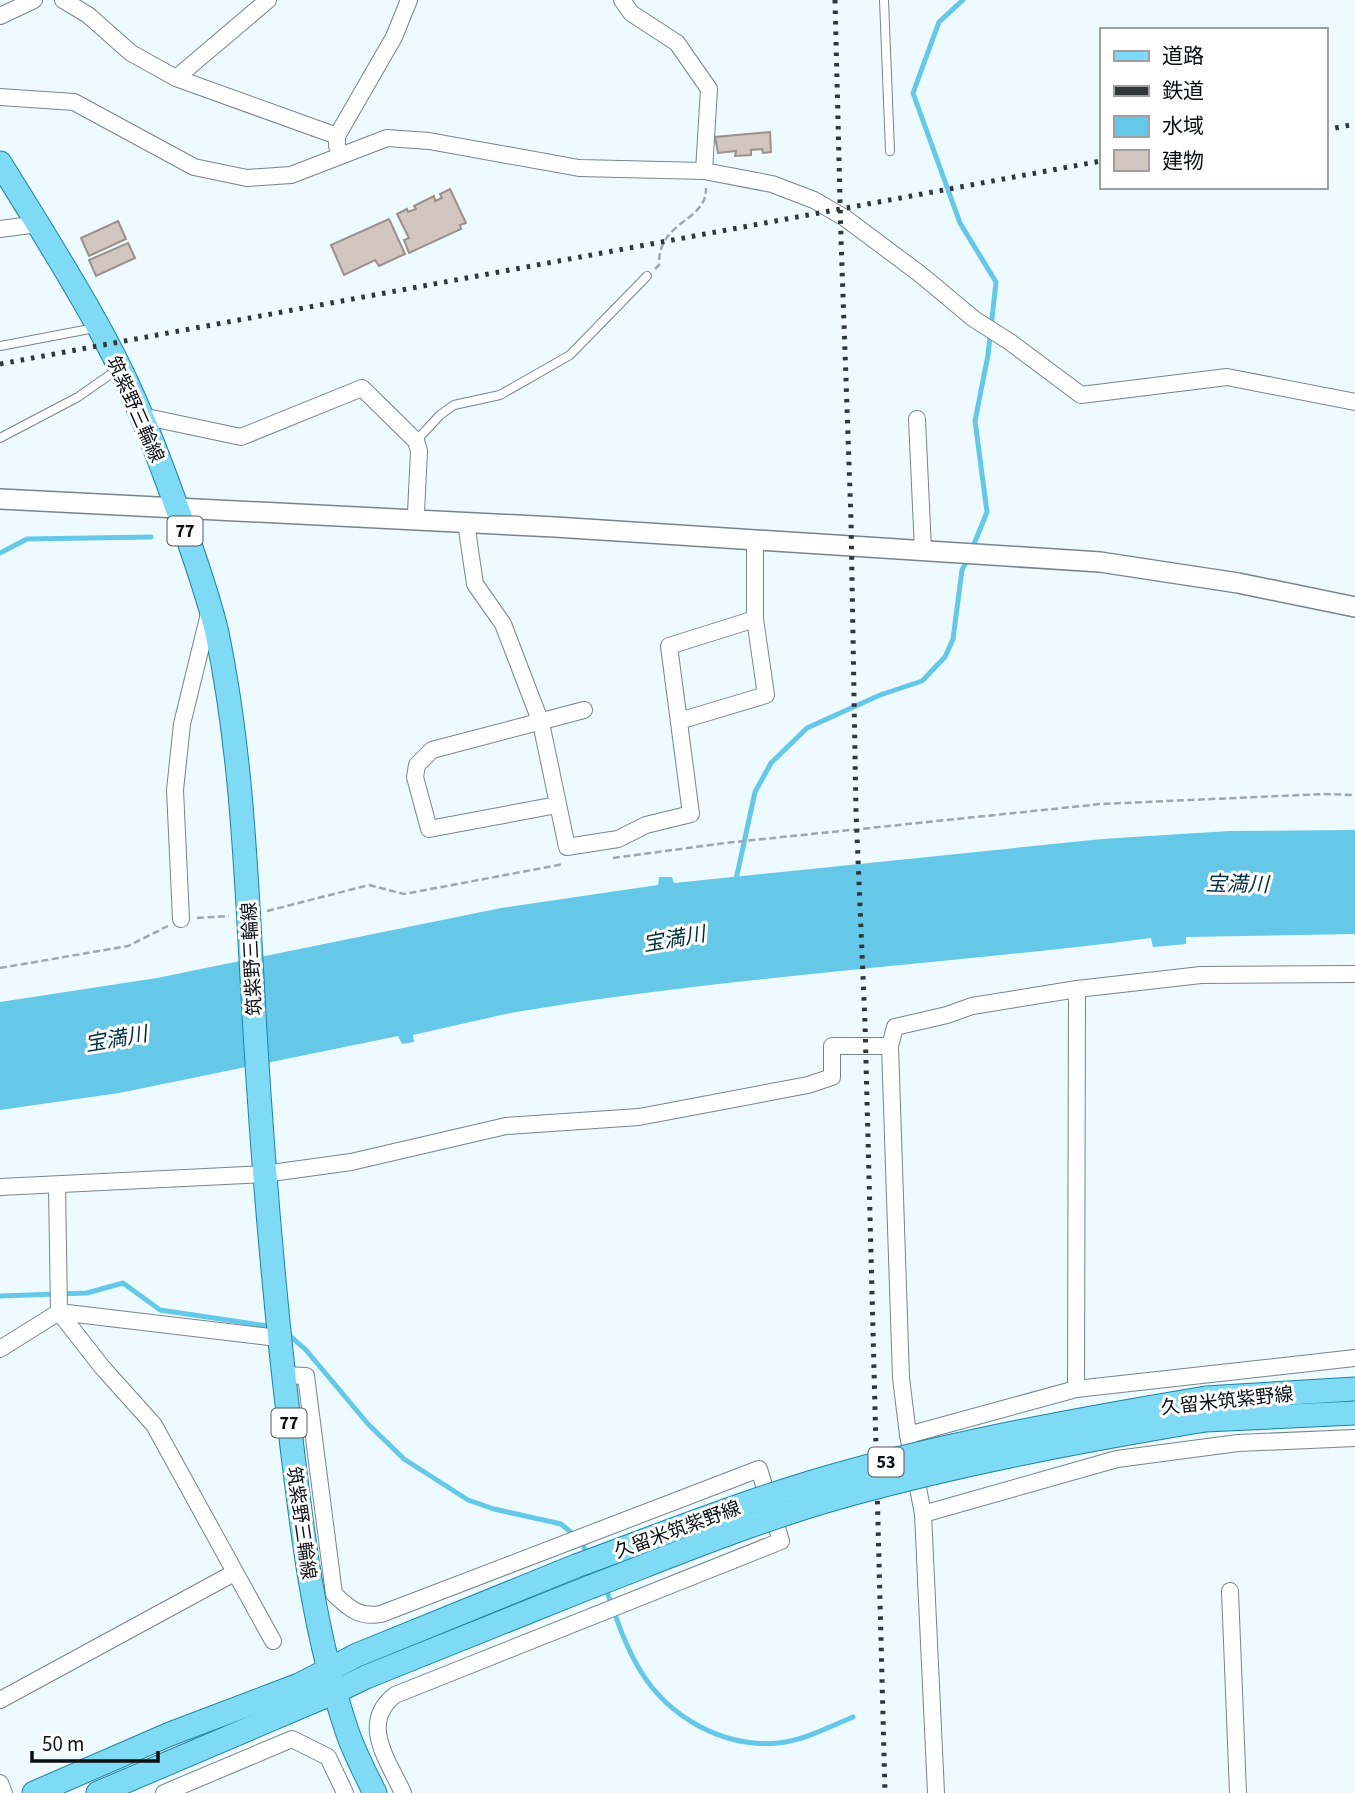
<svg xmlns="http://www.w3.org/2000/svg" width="1355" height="1793" font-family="'Source Sans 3','Noto Sans JP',sans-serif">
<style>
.water{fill:#66c8e9}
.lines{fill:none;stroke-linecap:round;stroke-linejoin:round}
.stream{stroke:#66c8e9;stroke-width:5}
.building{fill:#d1c6c0;stroke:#9b908a;stroke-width:2}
.service-casing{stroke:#788489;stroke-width:10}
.minor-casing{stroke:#788489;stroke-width:18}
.tertiary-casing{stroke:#788489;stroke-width:22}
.primary-casing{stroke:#1e83a1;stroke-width:25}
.path{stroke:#9ea8ac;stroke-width:2.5;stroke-dasharray:7 3.5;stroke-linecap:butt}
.service{stroke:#fff;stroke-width:8}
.minor{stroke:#fff;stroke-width:16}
.tertiary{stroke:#fff;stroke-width:19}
.primary{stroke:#7edaf5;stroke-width:23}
.rail{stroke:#313739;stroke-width:5;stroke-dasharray:3.5 7;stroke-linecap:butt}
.primary-bridge-casing{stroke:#1e83a1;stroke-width:25;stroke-linecap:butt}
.primary-bridge{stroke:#7edaf5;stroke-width:23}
.labels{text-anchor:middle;stroke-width:6;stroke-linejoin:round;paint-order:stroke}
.shield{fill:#fff;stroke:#545758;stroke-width:2}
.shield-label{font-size:18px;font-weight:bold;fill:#0b0f11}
.street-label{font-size:19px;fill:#0b0f11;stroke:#fff}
.water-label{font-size:21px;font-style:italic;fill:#002f3d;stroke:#fff}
</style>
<rect width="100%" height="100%" fill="#edfaff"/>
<path class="water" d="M1355,830V934L1186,937V944L1153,947L1151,938C942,965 730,976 522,1011C485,1018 449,1027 413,1035L414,1042L402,1044L398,1036L119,1093L0,1110V1002L157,978L501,908L658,885L659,877H672L674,883L1102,839L1229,831Z"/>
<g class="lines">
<g class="stream">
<path d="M963,0L939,22L913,93L960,223L996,282L988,355L975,421L987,512L972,549"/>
<path d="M0,553L27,539L151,537"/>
<path d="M735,884L755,792L771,763L807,728L880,695L922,681L945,657L953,639L962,570L968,558"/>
<path d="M0,1296L87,1293L123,1283L160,1310L274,1327"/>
<path d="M288,1334L306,1350L368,1424L404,1459L468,1500L494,1509L561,1524L578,1538L589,1556"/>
<path d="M605,1586C615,1614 624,1644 640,1670C668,1717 723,1748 778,1743C805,1740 829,1727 853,1717"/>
</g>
</g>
<g class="building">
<path d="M770,132L771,152L763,153L762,149L751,150V155L735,156L736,151L718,153L715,137Z"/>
<path d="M450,189L466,223L460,225L461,229L409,253L404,240L409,238L397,214L407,209L408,212L416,209L414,206L434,196L435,201L442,198L440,194Z"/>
<path d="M389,219L405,254L379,266L375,260L344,275L331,245Z"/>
<path d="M118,221L126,239L89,256L81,238Z"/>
<path d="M128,243L135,258L96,276L89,260Z"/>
</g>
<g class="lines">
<g class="service-casing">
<g id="service">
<path d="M884,0L890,151"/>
<path d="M0,346L95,328"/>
<path d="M0,438L78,397L118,369"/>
<path d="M416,441L440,415L454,405L500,395L570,355L647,276"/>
</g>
</g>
<g class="minor-casing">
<g id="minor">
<path d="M63,0L88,15L131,53L176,78L337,136"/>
<path d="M622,0L631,13L677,43L709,89L704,171"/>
<path d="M0,16L34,0"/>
<path d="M176,78L268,0"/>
<path d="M0,97L74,102L194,167L247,178L291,175L387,138L429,141L579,168L704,171L772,184L814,200L845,218L920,274L974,319L1010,342L1081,395L1227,377L1355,402"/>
<path d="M337,146V136L394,37L409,0"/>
<path d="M0,229L38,224"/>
<path d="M142,416L241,437L362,388L416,441L419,451L416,513"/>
<path d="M917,419L923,550"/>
<path d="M466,523L475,584L503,624L541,723L567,847L618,839L646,825L691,814L669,646L755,619"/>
<path d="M679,721L766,695L755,619V540"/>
<path d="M557,805L429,829L415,777L417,765L432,750L584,710"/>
<path d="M181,919L175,790L182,724L210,610"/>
<path d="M57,1185L59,1312L102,1367L154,1425L273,1641"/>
<path d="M0,1187L264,1174L351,1162L506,1126L639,1117L808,1085L832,1077V1046H890"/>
<path d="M0,1349L59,1312L278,1338"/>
<path d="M283,1375L306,1376L334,1594C349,1608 359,1618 381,1614L759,1469L781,1541L395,1695C359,1723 388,1760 403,1793"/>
<path d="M1076,1389L1077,989"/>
<path d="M908,1435L1076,1389L1355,1358"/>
<path d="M923,1514L1117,1459L1238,1443L1355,1438"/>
<path d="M1230,1591L1238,1793"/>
<path d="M0,1700L234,1573"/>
<path d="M0,1783L4,1793"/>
<path d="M164,1793L292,1739L328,1757L345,1793"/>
<path d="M936,1793L923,1514L908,1435L901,1378L890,1046L895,1027L947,1015L972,1006L1077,989L1201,975L1355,974"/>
</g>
</g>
<g class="tertiary-casing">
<path id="tertiary" d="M0,499L555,527L1100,562L1238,583L1355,607"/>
</g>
<g class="primary-casing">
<g id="primary">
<path d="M0,163C36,221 73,279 105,339C136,396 159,458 181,519C194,556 208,594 217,633C244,763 247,899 255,1031C263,1165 274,1297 290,1430C302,1532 314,1634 347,1731C354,1752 365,1773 375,1793"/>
<path d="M1206,1398L1355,1389"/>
<path d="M1205,1420L1355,1413"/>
<path d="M34,1793L170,1734L299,1685L357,1655L576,1566"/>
<path d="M98,1793L335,1692L366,1677L590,1587"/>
</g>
</g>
<g class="path">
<path d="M655,269L659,265C658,220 707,222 706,188"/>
<path d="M613,858L725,843L1101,804L1324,794L1355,795"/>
<path d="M267,911L369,885L404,894L564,864"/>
<path d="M197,918L229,916"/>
<path d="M0,968L128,946L168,926"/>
</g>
<use href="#service" class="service"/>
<use href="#minor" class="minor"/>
<use href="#tertiary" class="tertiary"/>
<use href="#primary" class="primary"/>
<g class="rail">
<path d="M835,0L841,239L851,520L856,812L865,1023L885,1793"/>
<path d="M1325,130L1355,124"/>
<path d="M0,364L1101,161"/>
</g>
<g class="primary-bridge-casing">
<g id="primary-bridge">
<path d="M576,1566C666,1533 755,1497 847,1472C965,1440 1086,1418 1206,1398"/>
<path d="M590,1587C676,1554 762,1518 851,1494C967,1462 1086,1440 1205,1420"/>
</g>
</g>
<use href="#primary-bridge" class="primary-bridge"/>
</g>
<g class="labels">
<g class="shield">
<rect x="167.5" y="516.5" width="35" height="29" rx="5"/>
<rect x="271.5" y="1408.5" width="35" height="29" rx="5"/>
<rect x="868.5" y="1447.5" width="35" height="29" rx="5"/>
</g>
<g class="shield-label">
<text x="185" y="537">77</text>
<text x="289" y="1429">77</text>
<text x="886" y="1468">53</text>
</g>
<g class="street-label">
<text transform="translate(136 409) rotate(66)" y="7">筑紫野三輪線</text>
<text transform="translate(251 959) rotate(-93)" y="7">筑紫野三輪線</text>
<text transform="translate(1227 1400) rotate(-6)" y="7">久留米筑紫野線</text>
<text transform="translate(302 1523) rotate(82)" y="7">筑紫野三輪線</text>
<text transform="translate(677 1529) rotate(-20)" y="7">久留米筑紫野線</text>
</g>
<g class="water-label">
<text transform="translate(1237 884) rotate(1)" y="7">宝満川</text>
<text transform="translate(674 939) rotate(-10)" y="7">宝満川</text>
<text transform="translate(116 1039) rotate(-10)" y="7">宝満川</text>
</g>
</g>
<rect x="1100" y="28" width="228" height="161" fill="#ffffff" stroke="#9d9fa0" stroke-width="2"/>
<rect x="1114" y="51" width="35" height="10" fill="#7edaf5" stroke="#9d9fa0" stroke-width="2"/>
<text x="1162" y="63" font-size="21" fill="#0b0f11">道路</text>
<rect x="1114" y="86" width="35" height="10" fill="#313739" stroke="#9d9fa0" stroke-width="2"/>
<text x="1162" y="98" font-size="21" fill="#0b0f11">鉄道</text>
<rect x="1114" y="116" width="35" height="21" fill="#66c8e9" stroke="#9d9fa0" stroke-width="2"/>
<text x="1162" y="133" font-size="21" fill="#0b0f11">水域</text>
<rect x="1114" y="150" width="35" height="21" fill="#d1c6c0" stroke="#9d9fa0" stroke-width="2"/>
<text x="1162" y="168" font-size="21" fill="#0b0f11">建物</text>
<path d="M32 1751v10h126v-10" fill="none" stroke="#0b0f11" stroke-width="3.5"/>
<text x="42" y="1751" font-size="21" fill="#0b0f11" stroke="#ffffff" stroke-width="5" paint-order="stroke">50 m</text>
</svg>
